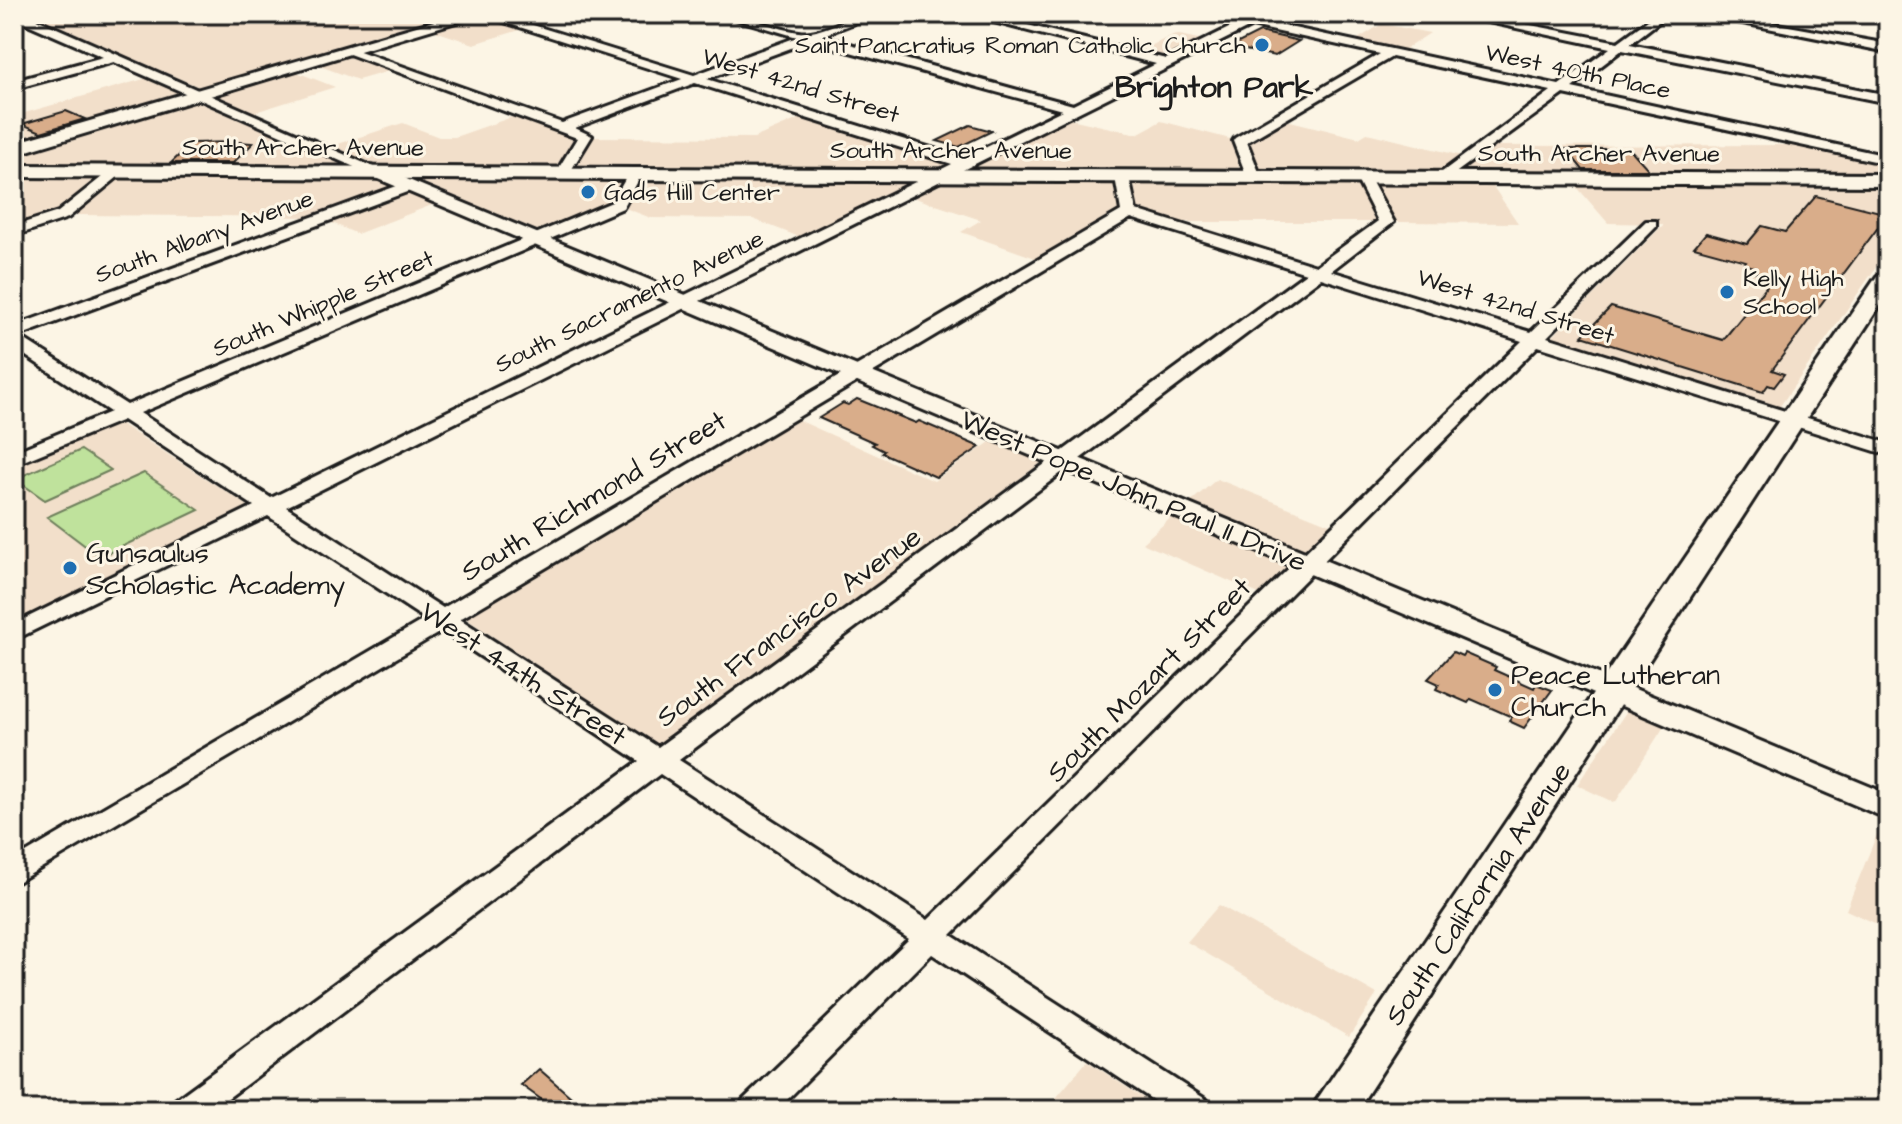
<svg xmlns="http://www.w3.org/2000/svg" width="1902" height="1124" font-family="'Architects Daughter',sans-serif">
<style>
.built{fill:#f2dfca}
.green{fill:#bfe29c;stroke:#6e7f5c;stroke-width:2}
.building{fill:#d9ad8a;stroke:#1c1c1c;stroke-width:2}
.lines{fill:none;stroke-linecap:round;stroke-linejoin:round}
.minor-casing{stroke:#1c1c1c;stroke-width:6}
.tertiary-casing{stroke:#1c1c1c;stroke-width:6}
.secondary-casing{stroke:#1c1c1c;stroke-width:6}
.minor{fill:#fcf5e5;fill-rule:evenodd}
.tertiary{fill:#fcf5e5;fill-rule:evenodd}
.secondary{fill:#fcf5e5;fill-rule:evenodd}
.poi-dot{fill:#1f6fb2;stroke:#fcf5e5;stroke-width:3}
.labels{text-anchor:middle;stroke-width:6;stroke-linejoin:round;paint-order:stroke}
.far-poi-label{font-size:24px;fill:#1c1c1c;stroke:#fcf5e5;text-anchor:start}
.far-street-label{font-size:24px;fill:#1c1c1c;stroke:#fcf5e5}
.street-label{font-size:28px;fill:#1c1c1c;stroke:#fcf5e5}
.poi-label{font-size:28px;fill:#1c1c1c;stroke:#fcf5e5;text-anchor:start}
.far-district-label{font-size:30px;font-weight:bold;fill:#1c1c1c;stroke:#fcf5e5}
</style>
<rect width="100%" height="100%" fill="#fcf5e5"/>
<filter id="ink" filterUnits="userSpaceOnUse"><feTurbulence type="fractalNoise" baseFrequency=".0125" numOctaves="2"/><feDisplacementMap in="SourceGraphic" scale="16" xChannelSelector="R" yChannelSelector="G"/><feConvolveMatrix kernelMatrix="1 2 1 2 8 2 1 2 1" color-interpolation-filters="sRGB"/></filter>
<g filter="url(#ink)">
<g class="built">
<path d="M26,14H460L204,89Z"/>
<path d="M480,16L523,29L474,44L432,30Z"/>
<path d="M1382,24L1430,33L1401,52L1353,42Z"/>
<path d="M1175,34L1203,40L1165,59L1138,52Z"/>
<path d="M348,55L350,56L389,71L358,80L317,65Z"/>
<path d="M294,71L335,87L252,113L211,96Z"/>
<path d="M151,77L191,93L14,145V116Z"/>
<path d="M196,101L351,168L14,165V155Z"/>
<path d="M515,116L575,137L556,168L379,167L332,146L403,123L439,137H455Z"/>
<path d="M803,117L942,160L945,166L935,170L574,168L591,137L754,138Z"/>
<path d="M1066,118L1137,134L1161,121L1230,139L1241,171L977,169L973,165Z"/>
<path d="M1286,120L1359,138L1367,133L1462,156L1440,172H1261L1248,141Z"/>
<path d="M1805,145L1888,163V174L1462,172L1494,146Z"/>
<path d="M14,179L98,180L54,215L14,228Z"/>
<path d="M117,180L379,181L396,187L318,217L74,215Z"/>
<path d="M411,181L619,182L612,203L540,233Z"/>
<path d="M638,182L902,183H912L802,238L753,219L651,218L625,208Z"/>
<path d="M934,184L1116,185L1121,213L1041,260L961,232L981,220L909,196Z"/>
<path d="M1134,185H1357L1377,222H1170L1138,212Z"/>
<path d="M1376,185H1492L1518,223L1396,222Z"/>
<path d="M1576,186L1888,188V250L1778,409L1549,340L1664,224L1608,223Z"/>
<path d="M409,191L437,203L357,234L328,221Z"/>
<path d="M796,419L934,481L993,440L1044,461L657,745L465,618Z"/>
<path d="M119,423L250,507L14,622V467Z"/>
<path d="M1217,479L1332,525L1304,553L1188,504Z"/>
<path d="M1173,516L1291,565L1259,594L1142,543Z"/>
<path d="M1628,709L1665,725L1615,803L1577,785Z"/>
<path d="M1884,817L1888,819V929L1846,910Z"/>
<path d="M1219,905L1377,994L1349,1037L1187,942Z"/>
<path d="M1087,1061L1161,1110H1046Z"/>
</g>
<g class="green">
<path d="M81,450L111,470L45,500L15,479Z"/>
<path d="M144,473L199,510L100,557L47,517Z"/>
</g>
<g class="building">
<path d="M1260,32L1264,33L1299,41L1275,56L1230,47Z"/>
<path d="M66,111L85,119L41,132L22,124Z"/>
<path d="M970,125L992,131L959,147L937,141Z"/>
<path d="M192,143L237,142L253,143L233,163H171Z"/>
<path d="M1566,149H1630L1649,170H1583Z"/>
<path d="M1816,196L1888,214L1772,370L1784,374L1774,387L1768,385L1763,392L1582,336L1611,307L1723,340L1774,277L1751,271L1754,267L1744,264L1746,261L1694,247L1706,233L1747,244L1762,226L1785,232Z"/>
<path d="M857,399L916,423L919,421L980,447L936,477L882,453L884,451L872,445L875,443L819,418L843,403L848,405Z"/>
<path d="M1453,652L1462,656L1464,653L1496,667L1494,670L1534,688L1536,684L1552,690L1524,728L1509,721L1512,717L1471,699L1468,703L1436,689L1439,684L1428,679Z"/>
<path d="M539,1069L571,1097L556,1110L521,1085Z"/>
</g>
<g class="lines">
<g class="minor-casing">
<g id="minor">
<path d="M14,14H25L387,173L375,176L114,62L14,89V81L103,57L14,18Z"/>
<path d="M479,14H497L694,75L797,37L719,14C746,14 792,36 811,32C834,28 852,14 877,14L821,36L1073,105L1156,64L963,14H983L1166,59L1239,23L1206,14L1249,19L1273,14L1261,21L1559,85L1610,48L1451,14H1474L1618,42L1656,14H1669L1630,44L1888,95V103L1622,50L1572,88L1888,156V164L1564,94L1443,182L1436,178L1438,175L1551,91L1392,57L1247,142L1261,177L1254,181L1247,177L1233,141L1235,138L1380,54L1252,26L286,507L443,608L1121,211L1115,177L1122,173L1129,177L1136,210L1316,266L1378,221L1356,178L1368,175L1394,222L1331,271L1531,332L1646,221H1656V227L1547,337L1888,443V455L1538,346L951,935L1207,1100L1211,1110H1168L932,954L777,1110H739L743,1100L909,939L660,774L212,1110H171L175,1100L639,761L442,631L14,884V860L425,619L268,516L14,640V624L254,506L123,420L14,465V452L110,412L14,348V326L405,183H415V189L19,336L127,405L612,202L630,171H640L642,174L623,208L140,413L271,498L952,164L695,83L575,128L592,136L567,177L562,178L555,174L577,138L341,51L351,48L562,123L682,79ZM810,41L1062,110L964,158L707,79ZM1131,218L1306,273L658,747L460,619ZM1321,278L1522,341L928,920L679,760Z"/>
<path d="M1697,14H1722L1888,44V52Z"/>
<path d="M112,169L124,172L68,218L14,236V226L58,212Z"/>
</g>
</g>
<g class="tertiary-casing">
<path id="tertiary" d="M380,168L1888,794V819L374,177L371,173Z"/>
</g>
<g class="secondary-casing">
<g id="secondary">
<path d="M458,14H483L14,155V143Z"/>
<path d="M14,165L1888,174V186L14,177Z"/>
<path d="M1888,269V293L1357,1110H1310L1877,276Z"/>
</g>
</g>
<use href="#minor" class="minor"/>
<use href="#tertiary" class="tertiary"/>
<use href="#secondary" class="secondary"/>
</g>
</g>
<g class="poi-dot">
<circle cx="1262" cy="45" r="8"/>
<circle cx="588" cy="192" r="8"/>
<circle cx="1727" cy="292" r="8"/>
<circle cx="70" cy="568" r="8"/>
<circle cx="1495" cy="690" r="8"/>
</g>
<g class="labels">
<g class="far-poi-label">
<text x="1246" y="53" text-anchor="end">Saint Pancratius Roman Catholic Church</text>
<text x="604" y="200">Gads Hill Center</text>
<text x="1743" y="286">Kelly High<tspan x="1743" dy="28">School</tspan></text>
</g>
<g class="far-street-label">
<text transform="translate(1578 71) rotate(12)" y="8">West 40th Place</text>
<text transform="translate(801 85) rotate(17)" y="8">West 42nd Street</text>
<text x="303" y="155">South Archer Avenue</text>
<text x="951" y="158">South Archer Avenue</text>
<text x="1599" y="161">South Archer Avenue</text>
<text transform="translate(204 236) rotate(-20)" y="8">South Albany Avenue</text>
<text transform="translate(629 301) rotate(-26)" y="8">South Sacramento Avenue</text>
<text transform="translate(323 303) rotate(-23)" y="8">South Whipple Street</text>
<text transform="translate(1516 306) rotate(17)" y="8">West 42nd Street</text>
</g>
<g class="street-label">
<text transform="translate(1134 490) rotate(23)" y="10">West Pope John Paul II Drive</text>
<text transform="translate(593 495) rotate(-31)" y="10">South Richmond Street</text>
<text transform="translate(788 626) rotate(-36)" y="10">South Francisco Avenue</text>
<text transform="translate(524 673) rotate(33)" y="10">West 44th Street</text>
<text transform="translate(1148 679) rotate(-45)" y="10">South Mozart Street</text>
<text transform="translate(1477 893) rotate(-56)" y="10">South California Avenue</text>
</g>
<g class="poi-label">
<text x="86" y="562">Gunsaulus<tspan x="86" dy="32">Scholastic Academy</tspan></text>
<text x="1511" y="684">Peace Lutheran<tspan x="1511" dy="32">Church</tspan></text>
</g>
<g class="far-district-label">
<text x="1214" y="97">Brighton Park</text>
</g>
</g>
<rect width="1902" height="1124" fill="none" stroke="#fcf5e5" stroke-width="48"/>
<rect x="24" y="24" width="1854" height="1076" fill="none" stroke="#1c1c1c" stroke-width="3" filter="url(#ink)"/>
</svg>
